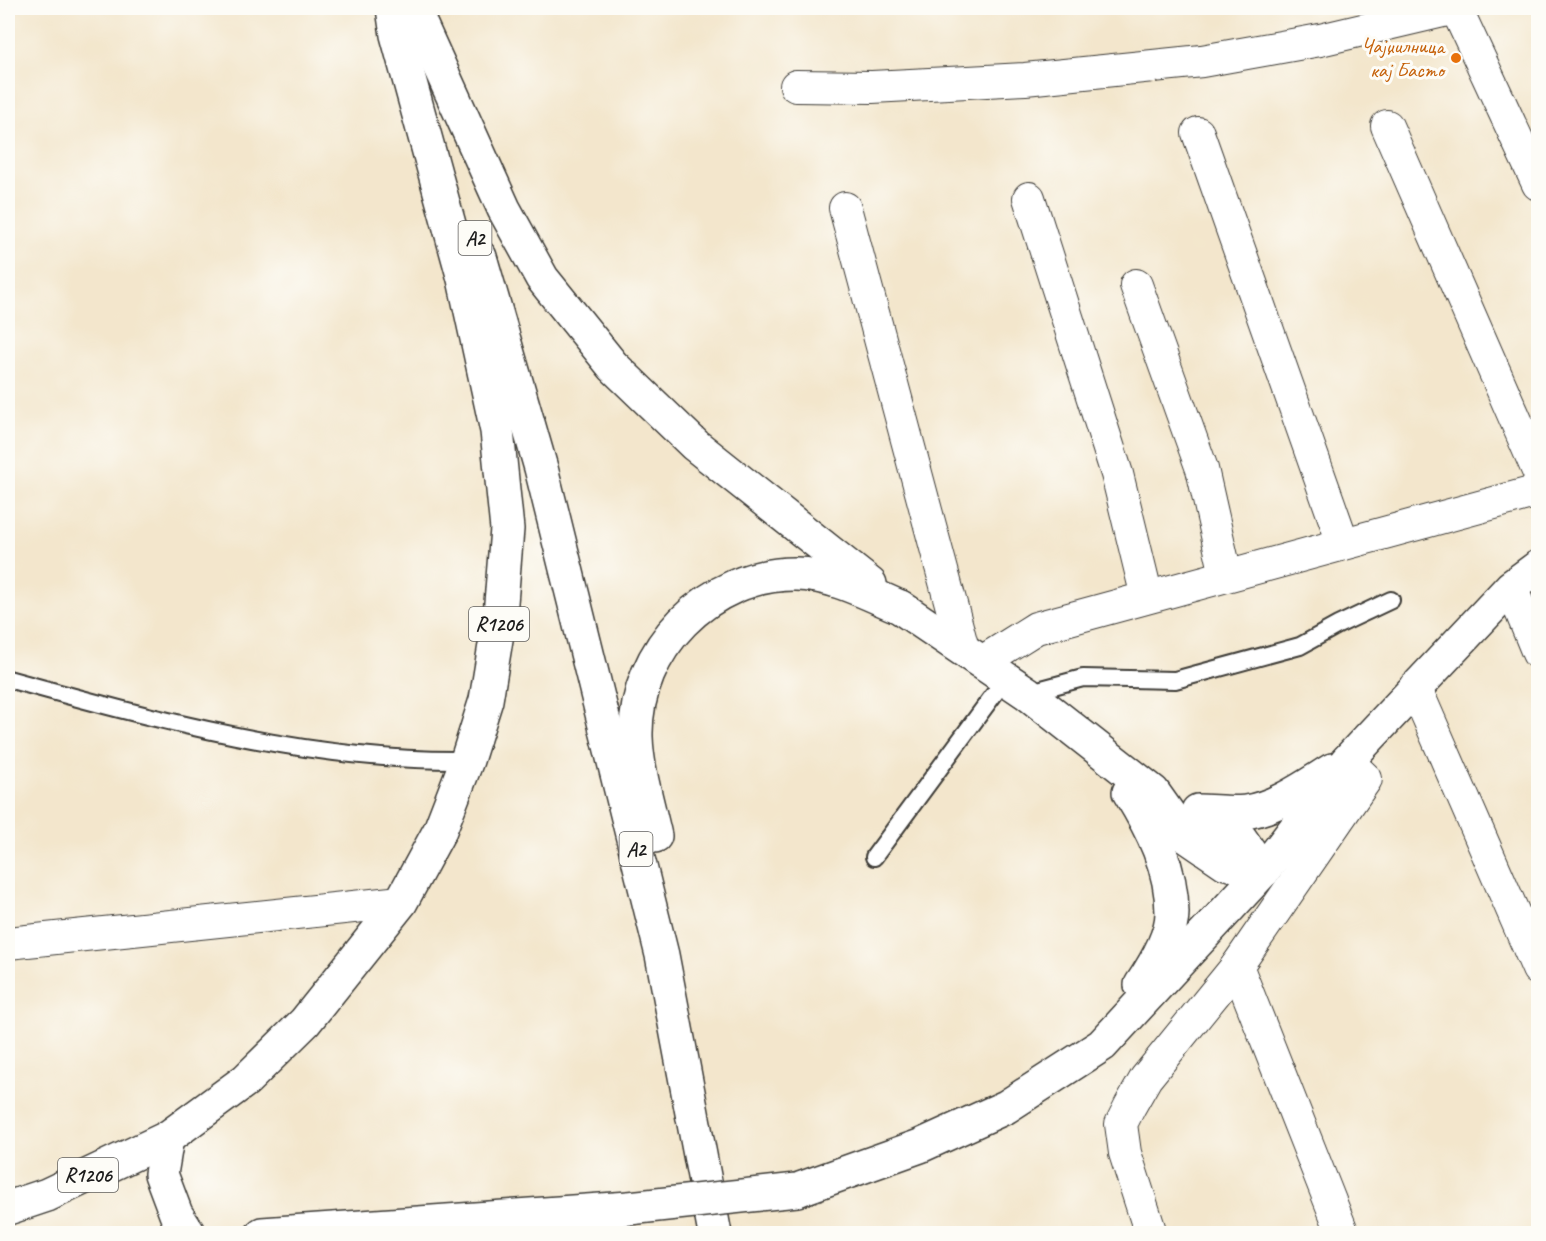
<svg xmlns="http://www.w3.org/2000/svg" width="1546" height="1241" font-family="Caveat,sans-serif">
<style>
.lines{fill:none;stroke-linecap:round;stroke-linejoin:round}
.service-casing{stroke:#3c3a36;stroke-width:20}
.minor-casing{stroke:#3c3a36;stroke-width:34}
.secondary-casing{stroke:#3c3a36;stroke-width:36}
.primary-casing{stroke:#3c3a36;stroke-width:36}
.service{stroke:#fff;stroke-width:16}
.minor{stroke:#fff;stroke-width:32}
.secondary{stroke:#fff;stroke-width:33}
.primary{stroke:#fff;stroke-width:33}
.secondary-bridge-casing{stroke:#3c3a36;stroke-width:36;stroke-linecap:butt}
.secondary-bridge{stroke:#fff;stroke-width:33}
.food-dot{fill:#e8710a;stroke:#fdfcf7;stroke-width:2}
.labels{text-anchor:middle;stroke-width:6;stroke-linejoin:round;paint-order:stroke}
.shield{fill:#fdfcf7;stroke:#605f5e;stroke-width:1.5}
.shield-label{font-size:20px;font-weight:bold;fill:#1c1c1c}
.food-label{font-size:21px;fill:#c56008;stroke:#fdfcf7;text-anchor:end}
</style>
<rect width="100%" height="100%" fill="#fdfcf7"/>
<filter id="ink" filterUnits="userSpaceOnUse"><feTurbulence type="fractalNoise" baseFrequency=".0167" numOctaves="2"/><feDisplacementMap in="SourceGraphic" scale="12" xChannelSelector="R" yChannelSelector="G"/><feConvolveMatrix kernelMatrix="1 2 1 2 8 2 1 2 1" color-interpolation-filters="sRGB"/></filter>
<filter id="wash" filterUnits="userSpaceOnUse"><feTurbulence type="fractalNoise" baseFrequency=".008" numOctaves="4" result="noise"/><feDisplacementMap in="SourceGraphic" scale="24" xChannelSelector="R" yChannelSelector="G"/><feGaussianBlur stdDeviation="1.35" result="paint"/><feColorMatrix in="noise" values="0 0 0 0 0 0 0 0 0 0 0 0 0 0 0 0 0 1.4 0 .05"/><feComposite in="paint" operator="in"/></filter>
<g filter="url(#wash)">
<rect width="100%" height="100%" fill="#f3e6cc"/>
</g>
<g filter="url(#ink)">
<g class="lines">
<g class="service-casing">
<g id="service">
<path d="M8,679C157,720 310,762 467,760"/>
<path d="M1027,693L1083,678L1175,680L1300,646L1338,625L1391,600"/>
<path d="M874,857L1006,678"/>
</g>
</g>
<g class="minor-casing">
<g id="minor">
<path d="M1456,8L1538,184"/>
<path d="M796,86L872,87L1025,79L1202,61L1320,40L1456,8"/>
<path d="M1387,126L1538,471"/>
<path d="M1198,133L1343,543"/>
<path d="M1029,198L1117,474L1147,597"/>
<path d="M845,208L963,649"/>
<path d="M1136,285L1202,469L1226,575"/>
<path d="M1511,587L1538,653"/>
<path d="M982,662L1036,628L1538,491"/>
<path d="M1415,687L1538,969"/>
<path d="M8,943L401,902"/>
<path d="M1237,966L1343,1234"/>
<path d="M1151,1234L1125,1153L1121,1124L1130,1106L1146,1078L1237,966L1366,779L1347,761"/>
</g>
</g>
<g class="secondary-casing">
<g id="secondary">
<path d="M900,607L1027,693L1153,792L1182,833L1226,863L1263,871"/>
<path d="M1129,792C1152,829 1172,868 1172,913C1172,936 1153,967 1141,985"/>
<path d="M1198,811C1213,811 1230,814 1245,812C1276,808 1306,786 1332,770"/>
<path d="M1200,812L1240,838L1263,871"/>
<path d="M167,1138L161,1174L176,1214L189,1234"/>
<path d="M797,1190L920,1146L1006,1107L1102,1045L1263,871L1347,761L1511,587L1538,567"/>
<path d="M262,1234L629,1208"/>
</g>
</g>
<g class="primary-casing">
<g id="primary">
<path d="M413,8L504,209L542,278L613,366L695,445L870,584"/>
<path d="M480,257L541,468L662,955L715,1234"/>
<path d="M655,836C648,804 637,770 636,737C634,649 709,573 796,574C832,574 867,593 900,607"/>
<path d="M8,1208L47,1195L167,1138L246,1080L305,1022L401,902L440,830L467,760L486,700L500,615L507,529L497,431L464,279L397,35L393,8"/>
</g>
</g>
<use href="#service" class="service"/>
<use href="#minor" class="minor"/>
<use href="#secondary" class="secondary"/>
<use href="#primary" class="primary"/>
<g class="secondary-bridge-casing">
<path id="secondary-bridge" d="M629,1208L797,1190"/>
</g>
<use href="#secondary-bridge" class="secondary-bridge"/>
</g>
</g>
<circle class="food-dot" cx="1456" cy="58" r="6"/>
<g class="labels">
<g class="shield">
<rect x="458.5" y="221" width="33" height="34" rx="4.5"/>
<rect x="469" y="607" width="60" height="34" rx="4.5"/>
<rect x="619.5" y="832" width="33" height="34" rx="4.5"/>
<rect x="58" y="1158" width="60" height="34" rx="4.5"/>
</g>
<g class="shield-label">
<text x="475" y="245">A2</text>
<text x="499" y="631">R1206</text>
<text x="636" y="856">A2</text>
<text x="88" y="1182">R1206</text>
</g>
<g class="food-label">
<text x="1444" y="53">Чајџилница<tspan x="1444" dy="24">кај Басто</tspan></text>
</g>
</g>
<rect width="1546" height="1241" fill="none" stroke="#fdfcf7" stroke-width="30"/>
</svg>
